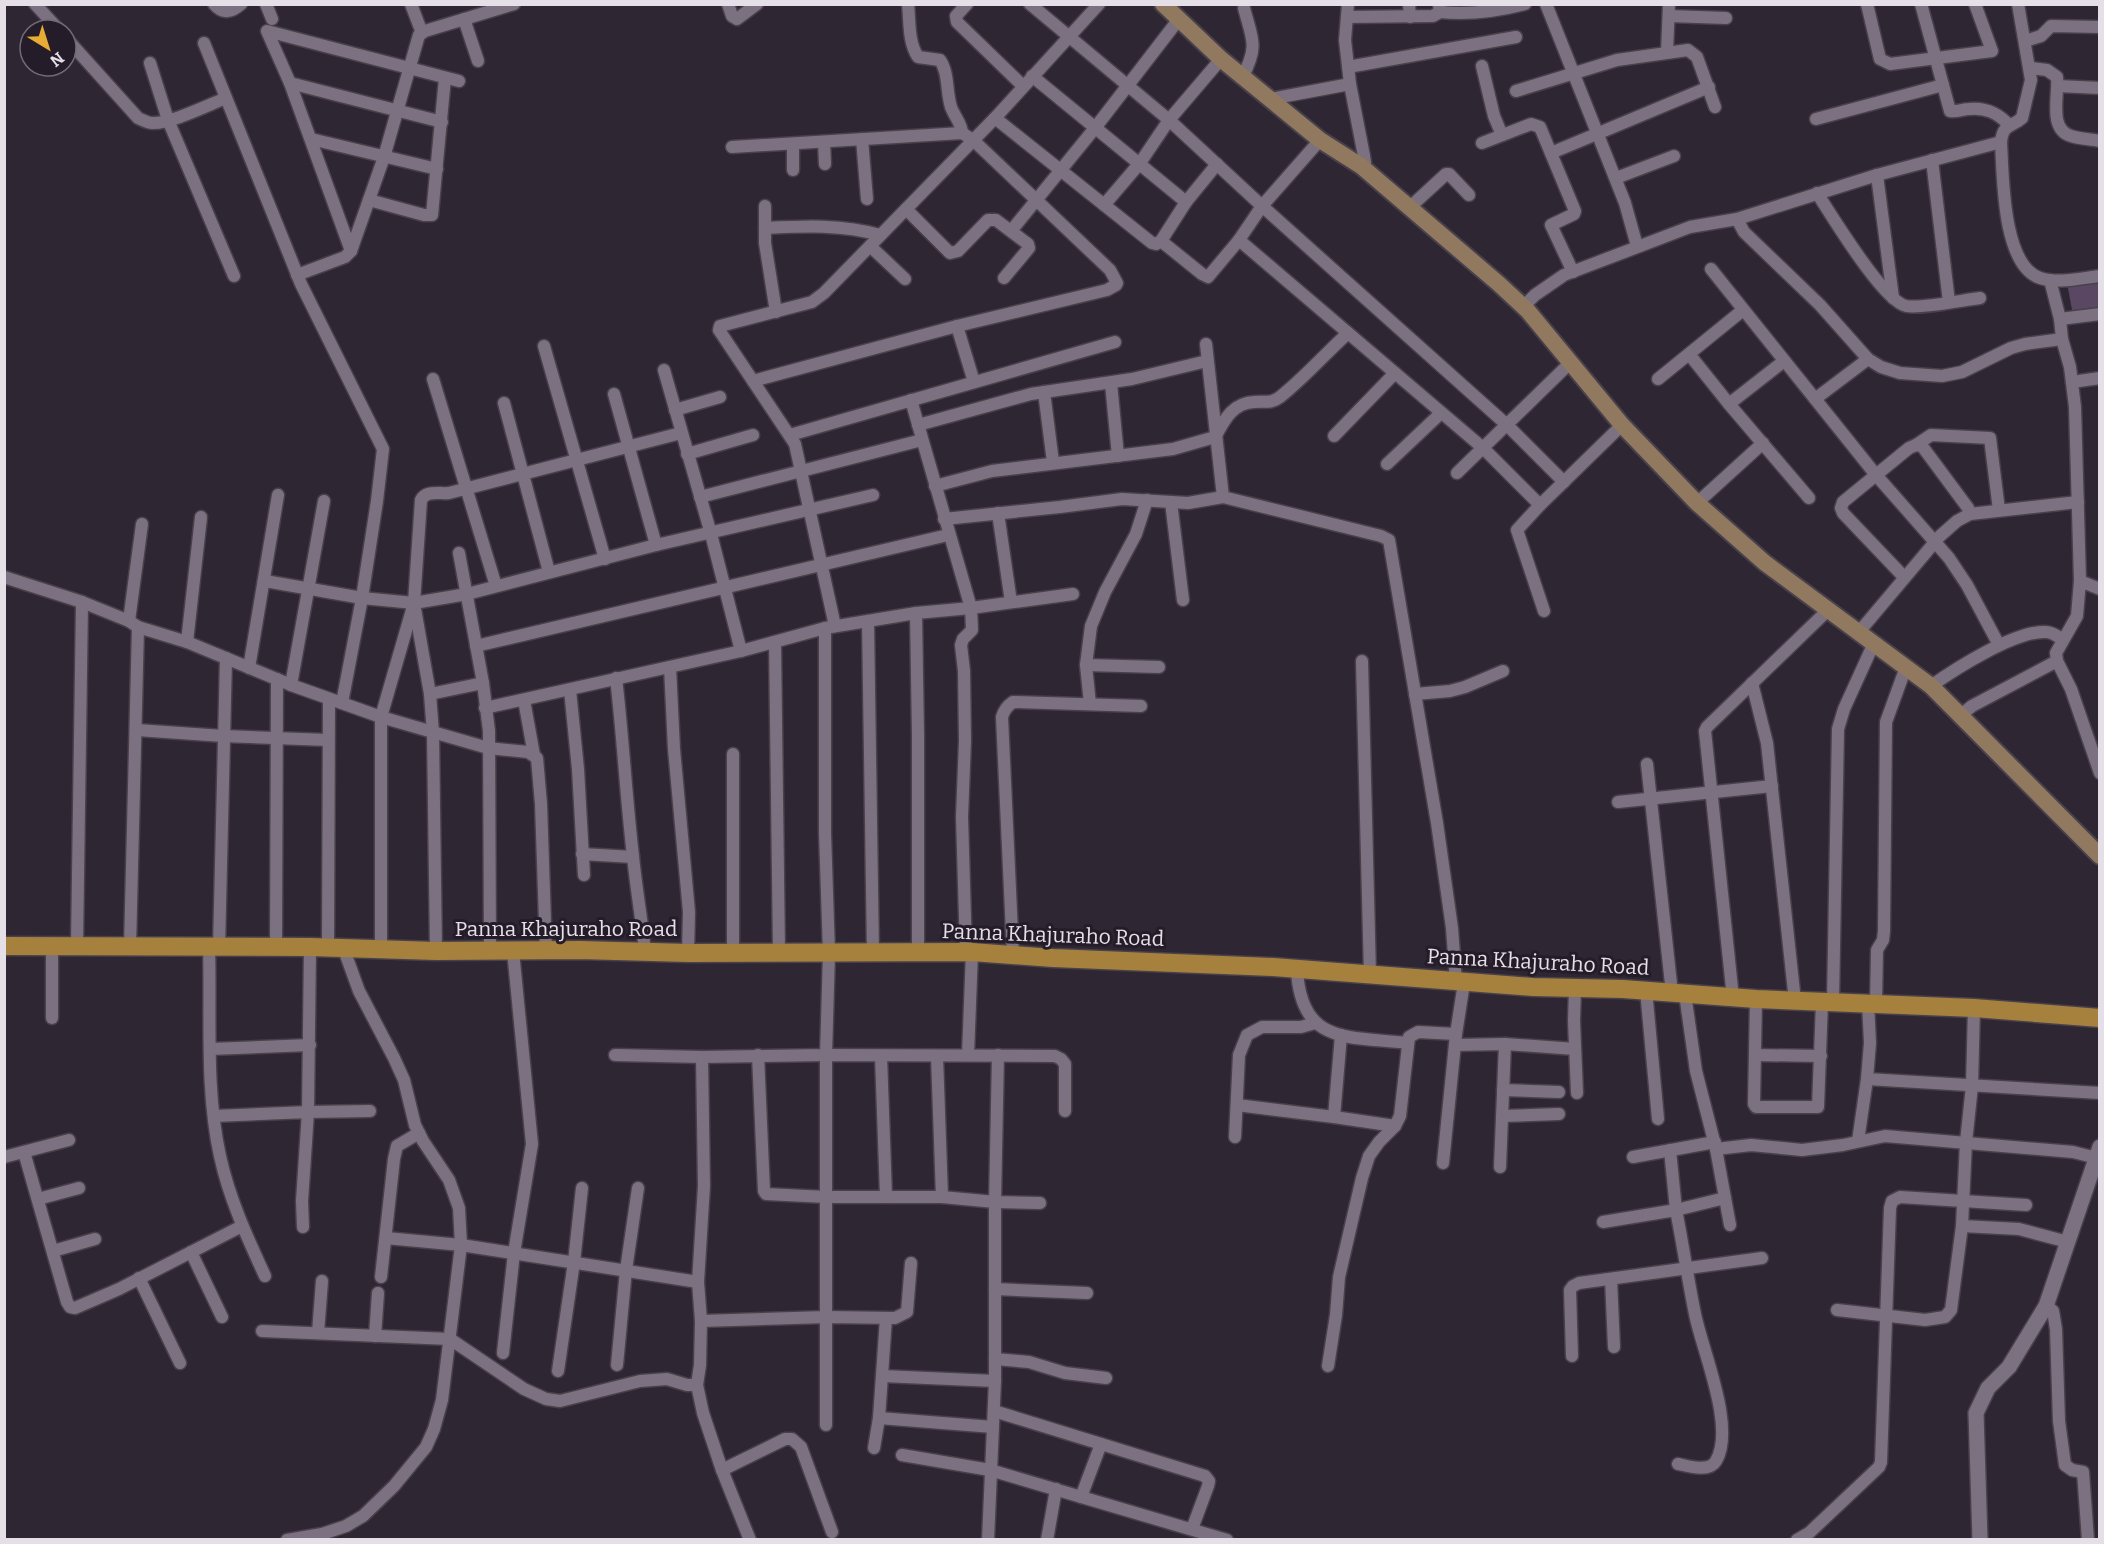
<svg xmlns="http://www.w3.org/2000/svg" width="2104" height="1544" font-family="Bitter,serif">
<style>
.grass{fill:#5a4763}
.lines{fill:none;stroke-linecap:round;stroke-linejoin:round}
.minor-casing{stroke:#48414b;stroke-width:15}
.tertiary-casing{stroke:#48414b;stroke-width:18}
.secondary-casing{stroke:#48414b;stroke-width:20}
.primary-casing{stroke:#48414b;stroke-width:21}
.minor{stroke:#7c7181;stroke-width:12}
.tertiary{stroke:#7c7181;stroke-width:15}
.secondary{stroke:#90795f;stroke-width:16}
.primary{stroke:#a5813d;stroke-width:18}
.labels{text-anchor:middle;stroke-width:6;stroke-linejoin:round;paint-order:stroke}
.street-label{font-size:21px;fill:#e5dfe8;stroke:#251c29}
</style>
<rect width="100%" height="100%" fill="#2f2633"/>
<path class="grass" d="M2099,277V310L2073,315L2067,283Z"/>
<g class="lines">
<g class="minor-casing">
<g id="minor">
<path d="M35,4L59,30"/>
<path d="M214,4C223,15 232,12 241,4"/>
<path d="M266,4L272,19"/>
<path d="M411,4L422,33"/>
<path d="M728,4L732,16L737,19L757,4"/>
<path d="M908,4C910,22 908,42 918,57L940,60C949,73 946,91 951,107C954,116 962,124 962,133"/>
<path d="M967,4L956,16L957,22L1023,86"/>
<path d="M1030,4L1169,120L1262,206L1507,425L1564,482"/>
<path d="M1348,4L1345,40L1350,84L1364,156L1365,162L1361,166"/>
<path d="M1409,4L1410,17"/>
<path d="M1439,4L1440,12C1468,15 1498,11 1525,4"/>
<path d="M1546,4L1625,203L1637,246"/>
<path d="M1867,4L1880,59L1890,64L1992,51L1975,4"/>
<path d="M1921,4L1950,111C1957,112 1963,109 1969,109C1986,107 1998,113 2009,125"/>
<path d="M2018,4L2031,80L2022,118C2011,128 2003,123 2001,142C2003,175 2002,265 2040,278C2058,284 2081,278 2100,276"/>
<path d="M1669,16L1726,18"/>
<path d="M1347,17L1433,16L1440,12"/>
<path d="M464,19L478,61"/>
<path d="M66,38L138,118C143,120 147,123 152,123C170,124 208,105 226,98"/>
<path d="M2025,41L2041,36L2051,26L2100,27"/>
<path d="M204,43L301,284L383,449L377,501L362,598L342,703"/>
<path d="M1667,52L1669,4"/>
<path d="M150,63L168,120L234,276"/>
<path d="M1482,66L1494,116L1502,135"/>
<path d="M1348,67L1516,37"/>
<path d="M2031,68L2047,70L2057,77C2059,95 2048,129 2071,136C2080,139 2090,139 2100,141"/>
<path d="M1032,76L1186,202"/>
<path d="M1243,76C1259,45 1252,39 1244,8"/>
<path d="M290,83L442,122"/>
<path d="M2058,86L2100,88"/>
<path d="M1516,91L1617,60L1688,50L1697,57L1715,107"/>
<path d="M1270,99L1350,84"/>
<path d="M995,118L1152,243L1156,244L1161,241L1186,202L1217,164"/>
<path d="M1816,119L1943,85"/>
<path d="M311,139L437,169"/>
<path d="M862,139L867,199"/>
<path d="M824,142L825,164"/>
<path d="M1482,143L1531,124L1540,127L1575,211L1574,214L1551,225L1573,272"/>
<path d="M732,147L962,133L973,140L1110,270L1117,283L1116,285L1107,290L957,326L753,381"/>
<path d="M1551,153L1709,87"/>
<path d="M1932,160L1949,302"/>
<path d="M793,170V144"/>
<path d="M1877,175L1893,298"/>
<path d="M1616,178L1674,156"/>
<path d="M1817,193C1832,216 1883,301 1906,306C1921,309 1963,300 1980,298"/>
<path d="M369,200L424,215H432L445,78"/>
<path d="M1104,205L1140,163L1169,120L1221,59"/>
<path d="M765,206V243L776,312"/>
<path d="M1409,208L1446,174H1449L1469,195"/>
<path d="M906,209L950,253L958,251L988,220H996L1028,244L1029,248L1004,278"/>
<path d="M1737,219L1744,232L1820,305L1868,359L1881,367L1900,373L1942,376L1962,372L2011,348L2025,344L2062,339"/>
<path d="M765,228C804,226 842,224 880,235"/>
<path d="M1011,231L1095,128L1179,19"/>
<path d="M1239,240L1483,448L1540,505L1622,425"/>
<path d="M1161,241L1202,274L1208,277L1239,240L1262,206L1320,140"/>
<path d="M870,246L905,279"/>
<path d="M351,251L290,83L267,31L459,81"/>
<path d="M1711,269L1876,475L1949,558L1967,585L1999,645"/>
<path d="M297,275L345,257L351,251L384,157L419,35L425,31L514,4"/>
<path d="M2050,280L2060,319L2062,339L2070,367L2075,407L2080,581L2077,616L2056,653L2057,661L2071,689L2100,773"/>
<path d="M1523,307L1535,295L1564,275L1690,227L1737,219L1877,175L2001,142"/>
<path d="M2060,319L2100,314"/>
<path d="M957,326L974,382"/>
<path d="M1206,344L1223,497L1381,536L1389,540L1437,823L1452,928L1456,982"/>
<path d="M544,346L605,559"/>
<path d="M1689,354L1729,404L1809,498"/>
<path d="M664,370L711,534L741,651"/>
<path d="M433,379L496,586"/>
<path d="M1658,379L1743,310"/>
<path d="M2072,382L2100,378"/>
<path d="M1111,383L1118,456"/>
<path d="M1044,392L1053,462"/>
<path d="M614,394L656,545"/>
<path d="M1815,399L1868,359"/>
<path d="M911,400L971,608L972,630L963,639L961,645L964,671L965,741L962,817L966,952"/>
<path d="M504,403L549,572"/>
<path d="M1729,404L1784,361"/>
<path d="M675,410L720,397"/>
<path d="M918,425L1031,394L1132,379L1207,361"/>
<path d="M790,435L1115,342"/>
<path d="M1334,436L1395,373"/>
<path d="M1916,445L1931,435L1990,438L1999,510"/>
<path d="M687,454L753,435"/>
<path d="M1387,464L1441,413"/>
<path d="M1457,473L1571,362"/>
<path d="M935,486L992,471L1173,449L1215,437C1224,421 1232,403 1254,402C1264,401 1271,404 1280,397C1304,378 1325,354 1348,333"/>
<path d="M700,497L922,440"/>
<path d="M1171,502L1183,600"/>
<path d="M1697,503L1763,443"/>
<path d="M1540,505L1517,530L1544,611"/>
<path d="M998,513L1011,602"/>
<path d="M944,519L1060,507L1122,499L1188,503L1223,497"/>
<path d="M459,553L483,683L489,731L490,950"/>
<path d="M4,577L82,602L129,621L138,627L187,642L291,685L381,717L488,748L528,752L537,758L541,804L546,951"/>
<path d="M1904,577L1843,513L1841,508L1843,502L1909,448L1916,445L1922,446L1968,508L1970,514"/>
<path d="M265,581L362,598L414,603L430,694L433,733L436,951"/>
<path d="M2080,581L2100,589"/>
<path d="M414,603L467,594L656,545L873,495"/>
<path d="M916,613L918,736V953"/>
<path d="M129,621L142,524"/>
<path d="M868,621L873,954"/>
<path d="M835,626L795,444L719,330L720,326L812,302L824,293L995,118L1099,4"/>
<path d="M1859,632L1940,536L1957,521L1970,514L2078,502"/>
<path d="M187,642L201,517"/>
<path d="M775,642L779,952"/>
<path d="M476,646L948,535"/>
<path d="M1362,661L1370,975"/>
<path d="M1086,665L1159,667"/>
<path d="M670,667L674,749L689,912L688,953"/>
<path d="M249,668L278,495"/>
<path d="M616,678C623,737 626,797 633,856C636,888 642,920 645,952"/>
<path d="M1752,683L1767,743L1795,1001"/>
<path d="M291,685L324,501"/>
<path d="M1931,686C1955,669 2016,630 2046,632C2052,632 2057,636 2062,639"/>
<path d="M570,690L578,769L584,875"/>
<path d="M430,694L483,683"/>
<path d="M1415,694L1450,691L1465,687L1503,671"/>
<path d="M524,700L534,755"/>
<path d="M1090,704L1086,665L1091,626L1105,592L1136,534L1147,500"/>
<path d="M485,708L741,651L825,628L916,613L971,608L1073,594"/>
<path d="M1961,715L1972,706L2057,661"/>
<path d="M137,730L223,736L328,740"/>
<path d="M1647,764L1672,993"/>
<path d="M1618,802L1772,786"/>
<path d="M582,854L633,857"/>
<path d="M77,945L82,602"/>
<path d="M130,947L138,627"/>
<path d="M209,947C211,1015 205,1089 220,1156C229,1198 247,1237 265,1276"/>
<path d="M219,947L226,658"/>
<path d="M276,947L277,679"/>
<path d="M310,947L308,1112L370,1111"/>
<path d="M328,947L329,699"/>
<path d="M381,949V717L414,603L421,500C426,490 439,494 449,493L681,433"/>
<path d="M733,952V754"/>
<path d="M1013,955L1002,717C1004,710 1007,706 1013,702L1141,706"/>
<path d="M1297,970C1301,1045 1348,1036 1407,1043"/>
<path d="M1575,989L1574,1021L1577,1093"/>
<path d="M1646,990L1658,1119"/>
<path d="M1685,994L1696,1071L1716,1149L1730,1225"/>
<path d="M1733,998L1705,731L1707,727L1827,611"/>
<path d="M1756,999L1754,1104L1756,1107H1818L1822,1002"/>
<path d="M1833,1002L1838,729L1844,709L1874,643"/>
<path d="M1876,1004L1877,950L1883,940L1884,931L1886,722L1906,667"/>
<path d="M52,1018V946"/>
<path d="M1455,1045L1505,1044L1575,1049"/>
<path d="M210,1049L310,1045"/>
<path d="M615,1055L702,1057L826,1055L829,953L825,833V628"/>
<path d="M758,1055L764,1191L766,1194L826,1197H942L995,1202L1040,1203"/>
<path d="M968,1055L972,952"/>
<path d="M1755,1055L1821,1056"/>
<path d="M881,1056L886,1196"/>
<path d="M937,1056L942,1197"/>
<path d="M702,1057L704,1186L698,1282L701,1321L700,1365L697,1385L703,1413L722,1470L750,1540"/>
<path d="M1867,1079L2100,1093"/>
<path d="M1503,1090L1559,1092"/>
<path d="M1237,1105L1334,1117L1395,1126"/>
<path d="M214,1116L308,1112L302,1201L303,1227"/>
<path d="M1502,1116L1559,1114"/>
<path d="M1334,1117L1341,1035"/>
<path d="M1235,1137L1239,1055L1247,1035L1262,1027H1301L1315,1023"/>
<path d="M1858,1141L1867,1079L1870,1043L1868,1003"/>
<path d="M1716,1149L1751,1145L1802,1150L1843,1145L1885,1136L2073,1152L2097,1158L2100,1161"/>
<path d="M24,1152L67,1302L70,1307L75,1308L119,1289L242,1226"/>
<path d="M4,1157L69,1140"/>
<path d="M1633,1157L1715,1142"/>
<path d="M1443,1163L1456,1034L1464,983"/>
<path d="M1500,1167L1505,1044"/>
<path d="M38,1199L79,1188"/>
<path d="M1603,1222L1676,1210L1670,1150"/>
<path d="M1962,1226L2019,1229L2068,1242"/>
<path d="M386,1238L461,1245L698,1282"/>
<path d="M53,1251L95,1239"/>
<path d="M191,1252L222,1317"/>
<path d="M381,1277L394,1159L397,1146L419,1133"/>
<path d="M139,1278L180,1363"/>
<path d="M1611,1279L1614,1347"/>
<path d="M995,1289L1087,1293"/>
<path d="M2046,1306L2053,1311L2056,1329L2059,1421L2065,1465L2072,1470L2083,1472L2088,1540"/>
<path d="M1837,1310L1925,1320L1945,1317L1951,1310L1962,1226L1966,1142L1972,1086L1974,1008"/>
<path d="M701,1321L826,1317L895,1318L907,1312L911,1263"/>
<path d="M262,1331L450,1339L524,1389L546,1399L560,1401L640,1381L667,1379L687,1385H697"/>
<path d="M318,1333L322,1281"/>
<path d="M375,1336L378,1293"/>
<path d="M503,1353L514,1253L532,1144L513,951"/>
<path d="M1572,1356L1570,1290L1573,1286L1579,1283L1762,1258"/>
<path d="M995,1359L1029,1362L1065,1373L1106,1378"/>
<path d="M617,1365L626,1270L638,1188"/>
<path d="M1328,1366L1336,1315L1339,1277L1362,1178L1369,1156L1379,1142L1395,1126L1400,1116L1409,1037L1418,1032L1456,1034"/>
<path d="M558,1371L574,1262L582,1188"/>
<path d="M882,1376L995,1381"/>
<path d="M994,1411L1205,1476L1209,1481L1208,1486L1192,1529"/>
<path d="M879,1418L993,1427"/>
<path d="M826,1425V1055L1055,1056L1061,1059L1065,1064V1111"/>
<path d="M874,1448L879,1418L886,1318"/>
<path d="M902,1455L990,1470L1227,1540"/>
<path d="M1678,1464C1688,1466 1709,1473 1716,1461C1736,1427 1702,1350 1695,1314C1688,1280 1683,1245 1676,1210L1725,1198"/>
<path d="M722,1470L785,1439H792L801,1447L832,1532"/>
<path d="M1081,1497L1101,1444"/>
<path d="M287,1540L322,1534L346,1526L363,1516L394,1486L426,1447L434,1429L442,1400L461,1245L459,1208L449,1180L423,1141L415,1125L404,1080L394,1058L359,991L343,947"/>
<path d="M988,1540L995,1381V1202L998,1055"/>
<path d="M1047,1540L1056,1489"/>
<path d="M1797,1540L1809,1533L1879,1467L1881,1462L1890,1208L1892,1201L1900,1197L2026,1205"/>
</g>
</g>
<g class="tertiary-casing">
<path id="tertiary" d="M1980,1540L1976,1413L1988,1388L2009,1367L2046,1306L2100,1147"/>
</g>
<g class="secondary-casing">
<path id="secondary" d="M1163,4L1221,59L1320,140L1361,166L1499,284L1528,311L1622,425L1697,503L1765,563L1931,686L2100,856"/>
</g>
<g class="primary-casing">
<path id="primary" d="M4,946L310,947L436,951L580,950L688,953L972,952L1053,958L1273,967L1533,987L1623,989L1756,999L1974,1008L2100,1018"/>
</g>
<use href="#minor" class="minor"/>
<use href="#tertiary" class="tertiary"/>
<use href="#secondary" class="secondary"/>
<use href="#primary" class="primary"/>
</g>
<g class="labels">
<g class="street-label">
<text x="566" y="936">Panna Khajuraho Road</text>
<text transform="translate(1053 935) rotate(2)" y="7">Panna Khajuraho Road</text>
<text transform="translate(1538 962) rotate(3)" y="7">Panna Khajuraho Road</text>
</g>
</g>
<rect width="2104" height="1544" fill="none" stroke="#e5dfe8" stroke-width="12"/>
<g transform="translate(48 48) rotate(142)"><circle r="28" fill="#251c29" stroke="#726a75" stroke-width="1.5"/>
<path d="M0-4.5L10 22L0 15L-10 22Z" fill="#e6ac36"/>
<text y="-9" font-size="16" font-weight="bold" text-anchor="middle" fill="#e5dfe8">N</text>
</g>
</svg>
